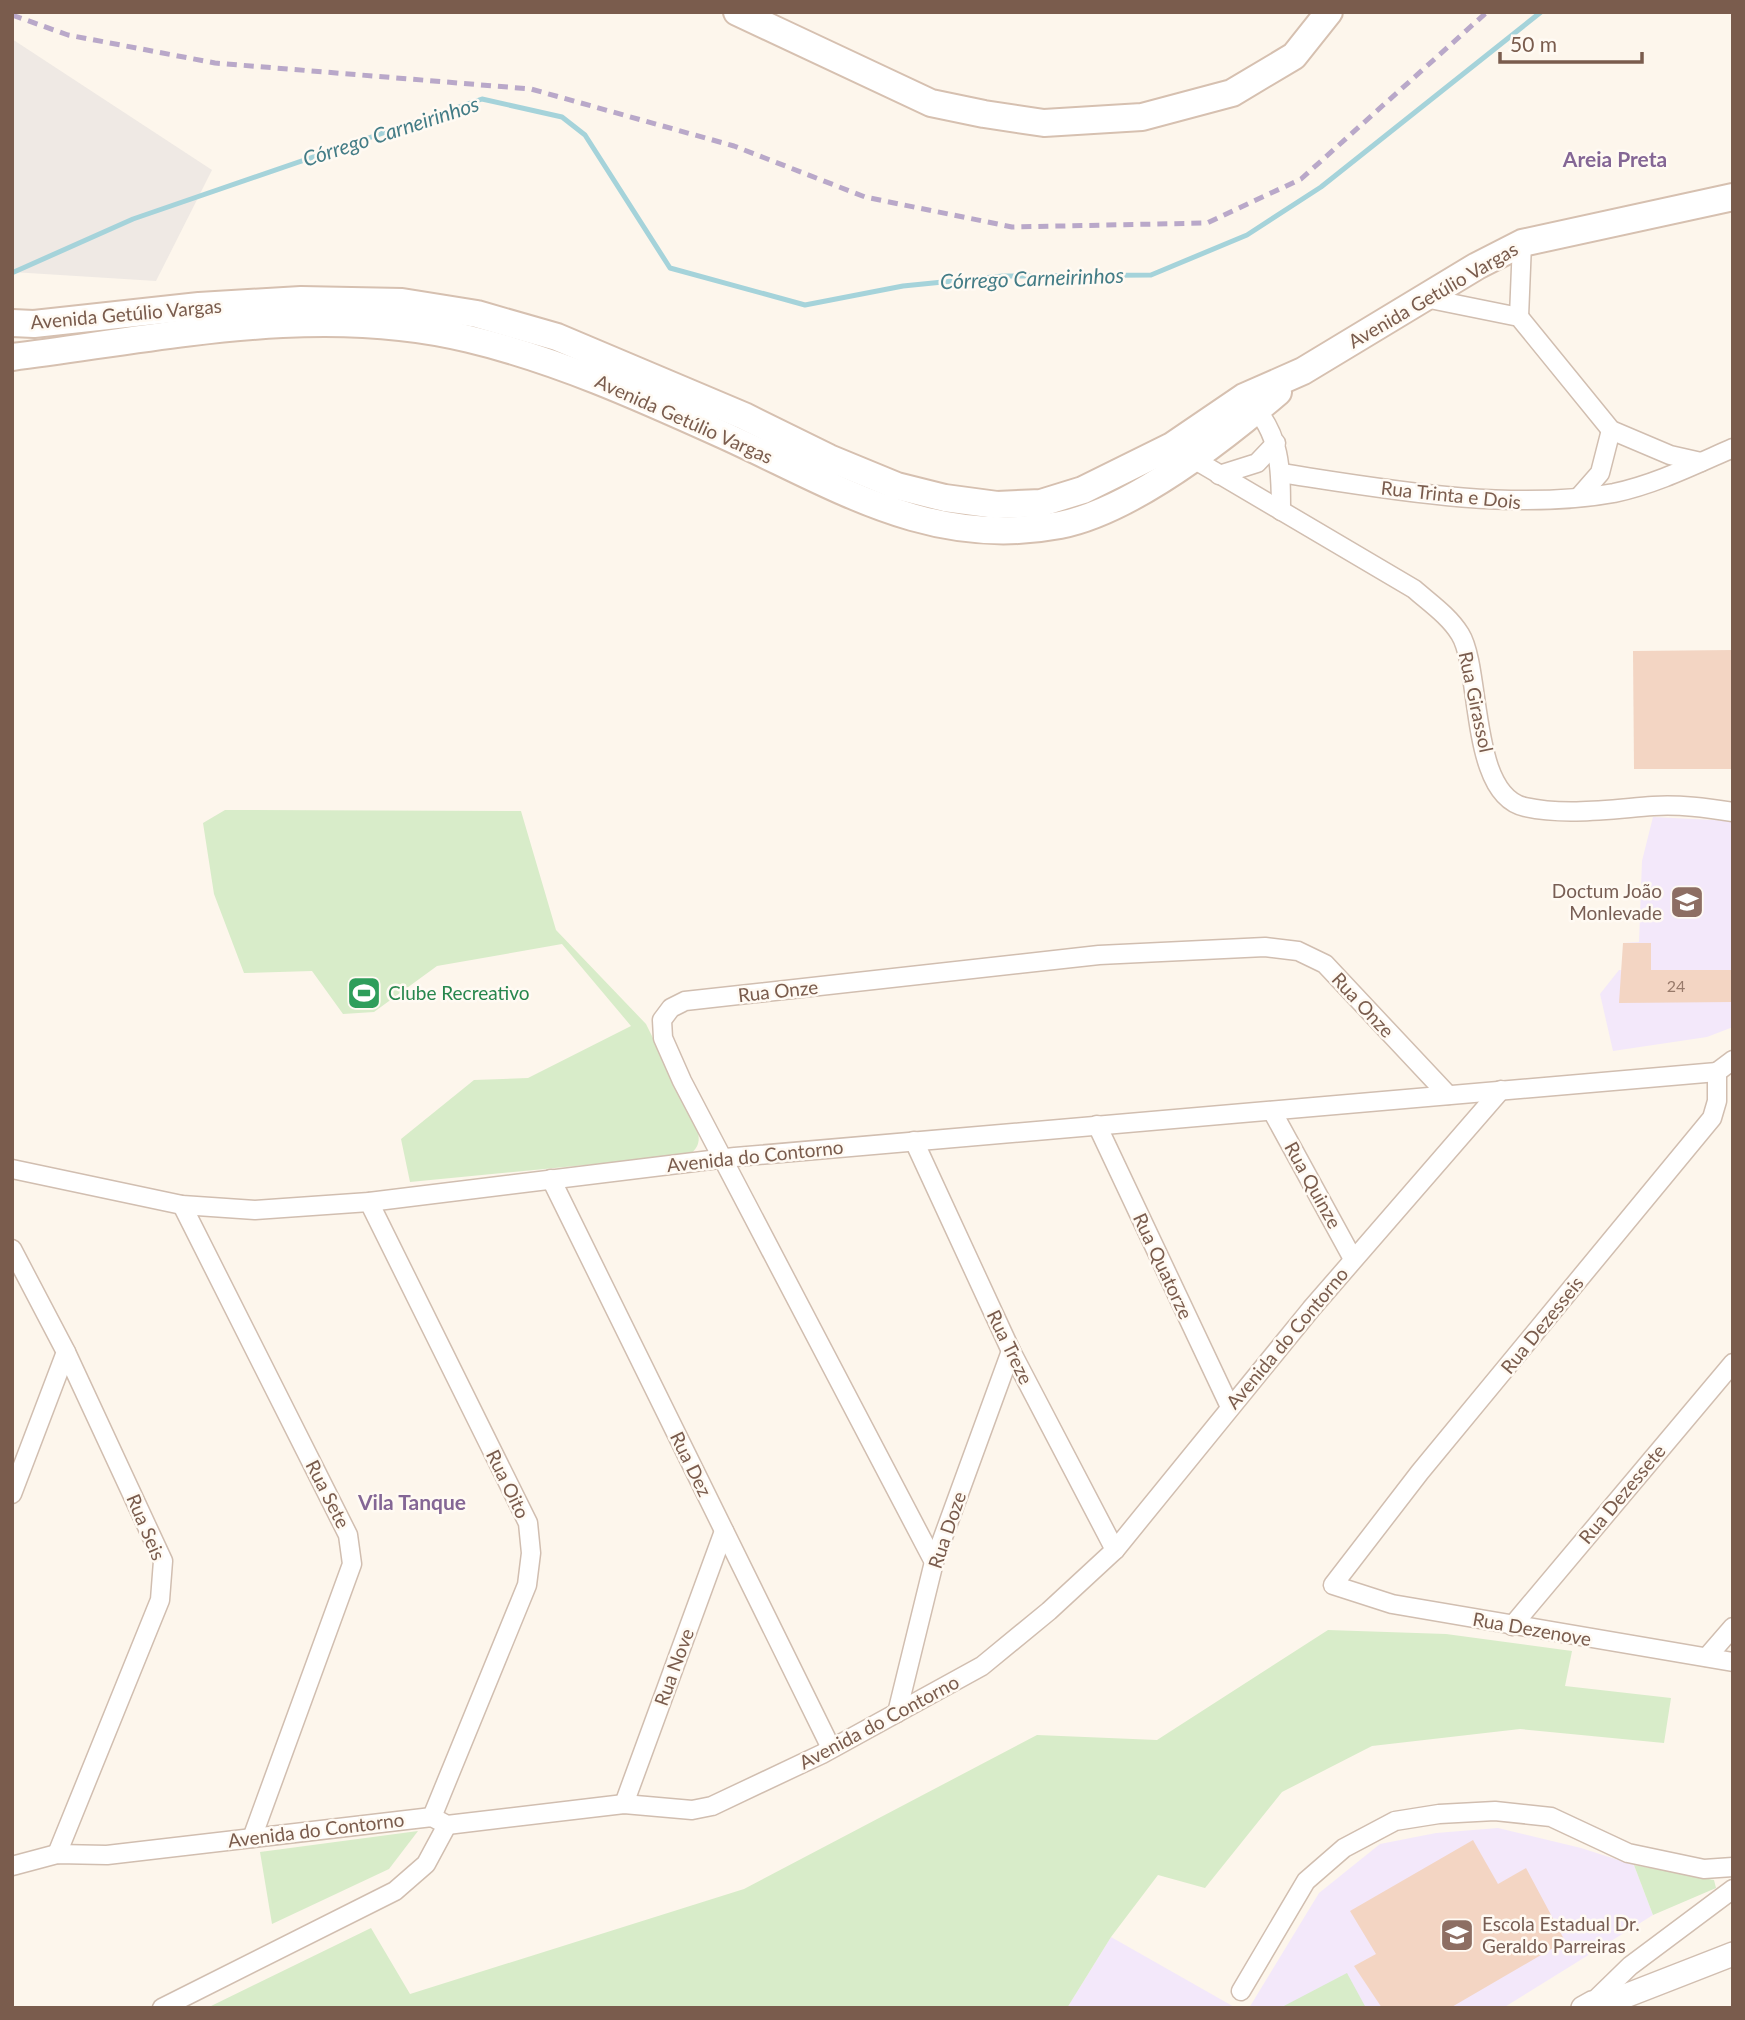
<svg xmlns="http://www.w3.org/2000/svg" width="1745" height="2020" font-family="Lato,sans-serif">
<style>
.industrial{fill:#efe9e4}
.education{fill:#f3e8fa}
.green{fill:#d8ecc9}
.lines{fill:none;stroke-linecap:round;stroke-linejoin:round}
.stream{stroke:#a5d3da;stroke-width:5}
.building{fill:#f3d5c3}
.minor-casing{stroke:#d1beb0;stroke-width:21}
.tertiary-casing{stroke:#d1beb0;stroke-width:26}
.secondary-casing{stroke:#d6c0b0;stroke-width:30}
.minor{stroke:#fff;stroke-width:18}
.tertiary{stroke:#fff;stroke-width:23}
.secondary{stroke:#fff;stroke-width:26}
.rail{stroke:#b9a8c9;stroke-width:5;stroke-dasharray:10 7;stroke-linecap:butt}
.labels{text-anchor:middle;stroke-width:5;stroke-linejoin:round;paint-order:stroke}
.number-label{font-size:16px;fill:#987a6a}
.street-label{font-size:19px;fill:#7a5c4d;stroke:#fffaf3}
.education-label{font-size:19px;fill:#785e54;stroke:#fffaf3;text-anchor:end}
.leisure-label{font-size:19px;fill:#27864d;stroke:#fffaf3;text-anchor:start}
.water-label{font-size:21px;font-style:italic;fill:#437c86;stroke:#fffaf3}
.neighbourhood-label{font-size:21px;font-weight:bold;fill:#846695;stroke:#fffaf3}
</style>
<rect width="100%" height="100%" fill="#fdf6ec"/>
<path class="industrial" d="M12,39L212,170L156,281L12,272Z"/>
<g class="education">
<path d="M1653,817L1733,821V1027L1707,1037L1613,1051L1600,994L1619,970H1623V943L1639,942L1642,861Z"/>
<path d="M1498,1828L1581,1848L1634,1865L1653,1915L1503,2008H1249L1319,1893L1380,1844L1436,1833Z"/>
<path d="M1111,1937L1236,2008H1067Z"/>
</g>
<g class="green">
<path d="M225,810L521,811L556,930L646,1024L696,1125C700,1138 701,1146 689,1155L410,1182L401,1139L474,1080L528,1078L631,1026L562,944L437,966L374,1012L343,1014L312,971L244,973L214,894L203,823Z"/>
<path d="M1328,1630L1446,1634L1572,1651L1565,1686L1671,1698L1664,1743L1520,1729L1372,1746L1282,1792L1205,1888L1158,1875L1111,1937L1067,2008H207L371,1928L410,1994L744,1889L1037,1735L1157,1740Z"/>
<path d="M418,1831L389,1869L272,1924L260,1852Z"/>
<path d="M1634,1865L1714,1880L1716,1888L1653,1915Z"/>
<path d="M1347,1973L1366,2008H1280Z"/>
</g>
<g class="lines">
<path class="stream" d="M14,272L133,219L482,99L562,117L585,135L670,268L805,305L903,286L1003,276L1151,275L1247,235L1321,187L1541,12"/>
</g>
<g class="building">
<path d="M1733,650V769H1634L1633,651Z"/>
<path d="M1623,943H1651V970H1733V1002L1619,1003Z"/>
<path d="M1473,1840L1498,1884L1526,1868L1565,1941L1450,2008H1382L1354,1966L1376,1954L1350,1911Z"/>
</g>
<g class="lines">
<g class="minor-casing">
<g id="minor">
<path d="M1425,298L1519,317L1611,430L1670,455L1701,462"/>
<path d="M1519,317L1522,243"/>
<path d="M1249,402C1281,432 1281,471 1281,511"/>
<path d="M1185,454L1414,589C1430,603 1449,616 1460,634C1482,669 1469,795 1525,807C1565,816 1612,809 1653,806C1679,804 1707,808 1733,812"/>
<path d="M1281,473C1385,489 1510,512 1614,493C1656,484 1694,465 1733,448"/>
<path d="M1219,475L1257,463L1276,443"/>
<path d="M1579,497L1600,473L1611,430"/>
<path d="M1717,1072V1101L1712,1118L1420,1472L1333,1585L1392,1604L1733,1662"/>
<path d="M1717,1072L1733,1060"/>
<path d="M1272,1111L1353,1259"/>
<path d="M1097,1125L1230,1407"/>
<path d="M914,1141L1011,1351L1115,1550"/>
<path d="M12,1169L182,1205L255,1210L369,1202L735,1157L1717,1072"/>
<path d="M551,1179L831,1748"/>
<path d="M369,1202L528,1523L531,1553L527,1585L432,1817"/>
<path d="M182,1205L348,1535L352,1564L252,1838"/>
<path d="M12,1249L66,1352L163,1561L160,1600L57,1854"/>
<path d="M12,1494L66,1352"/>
<path d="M934,1562L682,1081L663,1038L662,1020L671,1008L685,1001L1099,955L1265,947L1298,951L1325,964L1448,1095"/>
<path d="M1512,1626L1733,1363"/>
<path d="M1707,1657L1733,1627"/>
<path d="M897,1713L934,1562L1011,1351"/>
<path d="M624,1804L724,1531"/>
<path d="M12,1866L57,1854L107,1855L432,1817L447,1825L624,1804L692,1810L712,1806L822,1754L982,1666L1049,1611L1115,1550L1311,1309L1501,1090"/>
<path d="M1241,1991L1306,1881L1344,1848L1395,1821L1439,1814L1495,1811L1551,1817L1628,1853L1704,1869L1733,1867"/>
<path d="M1592,2003L1630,1966L1733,1889"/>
<path d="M162,2008L395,1891L426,1864L447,1825"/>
</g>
</g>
<g class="tertiary-casing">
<path id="tertiary" d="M1583,2008L1592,2003L1615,2000L1733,1954"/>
</g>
<g class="secondary-casing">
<g id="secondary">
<path d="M737,12L931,103L984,114L1044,123L1142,117L1232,93L1294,56L1329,12"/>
<path d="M12,323L34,324L199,306L301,300L402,302L477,314L557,337L744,416L829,458L897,486L945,498L997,505L1041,503L1083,490L1172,446L1244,397L1303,371L1477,266L1522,243L1733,197"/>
<path d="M12,357C162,338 319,302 469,339C557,360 639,397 721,434C834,485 930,550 1060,525C1132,511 1223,439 1278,392"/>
</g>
</g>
<use href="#minor" class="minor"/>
<use href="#tertiary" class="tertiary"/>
<use href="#secondary" class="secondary"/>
<path class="rail" d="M12,15L68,35L215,63L531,89L734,146L865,197L1012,227L1207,223L1301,179L1487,12"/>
</g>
<defs>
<g id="university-square" transform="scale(1.75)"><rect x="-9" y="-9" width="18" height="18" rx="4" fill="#8d6e63" stroke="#fffaf3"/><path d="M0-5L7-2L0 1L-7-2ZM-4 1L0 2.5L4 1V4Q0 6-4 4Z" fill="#fff"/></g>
<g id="stadium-square" transform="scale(1.75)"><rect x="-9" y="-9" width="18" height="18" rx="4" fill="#2e9e5b" stroke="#fffaf3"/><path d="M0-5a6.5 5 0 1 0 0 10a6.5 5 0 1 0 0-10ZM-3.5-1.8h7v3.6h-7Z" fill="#fff"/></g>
<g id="school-square" transform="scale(1.75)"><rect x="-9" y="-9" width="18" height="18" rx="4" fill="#8d6e63" stroke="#fffaf3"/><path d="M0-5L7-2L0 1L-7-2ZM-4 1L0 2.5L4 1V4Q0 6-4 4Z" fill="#fff"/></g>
</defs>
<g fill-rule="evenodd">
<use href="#university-square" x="1687" y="902"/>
<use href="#stadium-square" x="364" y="993"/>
<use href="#school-square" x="1457" y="1935"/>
</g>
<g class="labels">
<g class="number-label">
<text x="1676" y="992">24</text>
</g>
<g class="street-label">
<text transform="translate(1433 295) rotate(-30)" y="7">Avenida Getúlio Vargas</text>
<text transform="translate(126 314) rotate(-5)" y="7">Avenida Getúlio Vargas</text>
<text transform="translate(684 419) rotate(24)" y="7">Avenida Getúlio Vargas</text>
<text transform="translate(1451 495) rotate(6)" y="7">Rua Trinta e Dois</text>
<text transform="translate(1476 702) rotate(78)" y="7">Rua Girassol</text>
<text transform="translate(778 991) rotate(-6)" y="7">Rua Onze</text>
<text transform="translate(1363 1005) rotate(47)" y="7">Rua Onze</text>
<text transform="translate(755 1156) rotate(-6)" y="7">Avenida do Contorno</text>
<text transform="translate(1313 1185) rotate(61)" y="7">Rua Quinze</text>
<text transform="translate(1163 1266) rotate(65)" y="7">Rua Quatorze</text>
<text transform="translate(1542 1325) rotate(-51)" y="7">Rua Dezesseis</text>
<text transform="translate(1287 1338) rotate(-50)" y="7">Avenida do Contorno</text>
<text transform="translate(1010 1347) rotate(64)" y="7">Rua Treze</text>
<text transform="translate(691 1464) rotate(64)" y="7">Rua Dez</text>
<text transform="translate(508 1484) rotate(64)" y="7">Rua Oito</text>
<text transform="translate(328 1494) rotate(63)" y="7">Rua Sete</text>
<text transform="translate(1622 1494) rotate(-50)" y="7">Rua Dezessete</text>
<text transform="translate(146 1527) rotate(67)" y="7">Rua Seis</text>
<text transform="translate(947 1530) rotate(-71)" y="7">Rua Doze</text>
<text transform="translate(1532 1629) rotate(10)" y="7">Rua Dezenove</text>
<text transform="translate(674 1667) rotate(-70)" y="7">Rua Nove</text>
<text transform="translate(879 1722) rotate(-28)" y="7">Avenida do Contorno</text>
<text transform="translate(316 1830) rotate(-7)" y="7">Avenida do Contorno</text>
</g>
<g class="education-label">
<text x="1662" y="898">Doctum João<tspan x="1662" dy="22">Monlevade</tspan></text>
<text x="1482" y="1931" text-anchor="start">Escola Estadual Dr.<tspan x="1482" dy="22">Geraldo Parreiras</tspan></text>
</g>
<g class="leisure-label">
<text x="388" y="1000">Clube Recreativo</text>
</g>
<g class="water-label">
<text transform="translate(391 132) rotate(-18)" y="7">Córrego Carneirinhos</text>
<text transform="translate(1032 279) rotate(-2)" y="7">Córrego Carneirinhos</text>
</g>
<g class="neighbourhood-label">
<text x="1615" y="167">Areia Preta</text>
<text x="412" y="1510">Vila Tanque</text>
</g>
</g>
<rect width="1745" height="2020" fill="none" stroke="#7a5c4d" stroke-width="28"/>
<path d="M1500 52v10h142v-10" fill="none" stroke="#7a5c4d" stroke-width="3.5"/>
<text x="1510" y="52" font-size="21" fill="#7a5c4d" stroke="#fffaf3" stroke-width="5" paint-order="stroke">50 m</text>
</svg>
